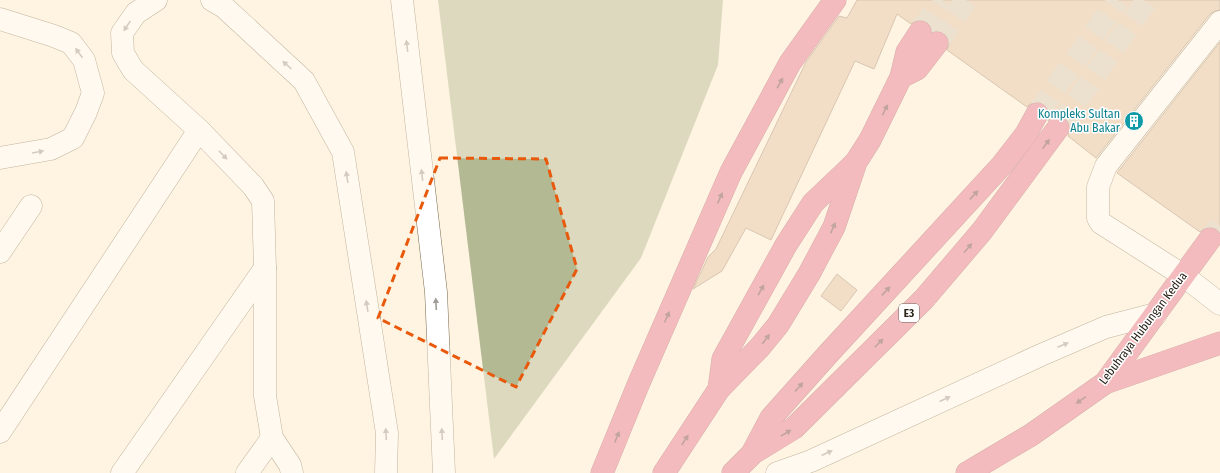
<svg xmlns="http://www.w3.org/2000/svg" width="1220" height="473" font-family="'Fira Sans Condensed',sans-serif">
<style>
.forest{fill:#b2b993}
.building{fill:#e3c3a7;stroke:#a98f78}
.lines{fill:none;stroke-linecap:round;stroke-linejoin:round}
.highway-tunnel{stroke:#d4cab9;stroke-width:22;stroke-dasharray:22 11;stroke-linecap:butt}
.minor-casing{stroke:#77684c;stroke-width:23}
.highway-casing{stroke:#a45967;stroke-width:23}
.minor{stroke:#fff;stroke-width:22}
.highway{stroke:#e67792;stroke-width:22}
.oneway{fill:#9f9c97}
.oneway2{fill:#754448}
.marked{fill:none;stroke:#e8590c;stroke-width:3;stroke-dasharray:8 5;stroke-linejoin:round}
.labels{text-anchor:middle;stroke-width:3;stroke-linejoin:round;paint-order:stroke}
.shield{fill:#fff;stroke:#69645d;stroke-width:1}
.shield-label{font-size:11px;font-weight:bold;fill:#292217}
.culture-label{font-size:12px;fill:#0d838f;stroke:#fff;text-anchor:end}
.street-label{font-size:12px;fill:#292217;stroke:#fff}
</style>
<rect width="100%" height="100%" fill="#fff4e2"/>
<path class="forest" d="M438,0H723L718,65L641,258L494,459Z"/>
<g class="building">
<path d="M857,0H1220V10L1215,11L1210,14L1096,158L1068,136L1070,130V123L1065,118L1060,116H1053L1048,121L1049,113L1047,107L1043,103L1036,102L1031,103L1027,107L947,50L949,45V39L944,33L938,31H932L931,26L927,22L921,20L915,21L911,24L897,14L874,69L855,61L771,240L746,228L722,271L693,289L708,257L716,249L806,62L839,16L847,18Z"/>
<path d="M1220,42V232L1217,229L1211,227L1205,228L1200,232L1117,173Z"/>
<path d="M837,274L857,290L841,311L821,296Z"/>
</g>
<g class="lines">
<g class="highway-tunnel">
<path d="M920,32L942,0"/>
<path d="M937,43L966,0"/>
<path d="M1037,114L1118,0"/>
<path d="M1058,128L1147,0"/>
<path d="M1210,239L1220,226"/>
</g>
<g class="minor-casing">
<g id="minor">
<path d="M156,0L136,13L122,33L123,53L133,70L199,130L253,186L263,201L265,268V396L272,438L290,465L292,473"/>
<path d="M212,0L224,7L304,81L343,152L387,433L386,473"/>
<path d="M402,0L436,292L444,473"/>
<path d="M0,19L54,36L71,43L84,60L93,93L86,112L73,138L51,149L0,158"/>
<path d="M1220,22L1106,166L1098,187V218L1101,223L1184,276L1220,304"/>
<path d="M0,252L31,206"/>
<path d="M0,432L199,130"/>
<path d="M122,473L265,268"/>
<path d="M247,473L272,438"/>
<path d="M777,473L811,461L1041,355L1106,327L1156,314"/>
</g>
</g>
<g class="highway-casing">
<g id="highway">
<path d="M901,77L907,52L920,32"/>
<path d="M1105,383L1220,343"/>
<path d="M719,389L723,359L786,245L813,203L854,164"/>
<path d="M753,452L771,418L829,353L1002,165L1026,134L1037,114"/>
<path d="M602,473L638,385L731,172L790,63L835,0"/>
<path d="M664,473L719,389L760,347L778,325L809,274L834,227L856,162L870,140L901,77L917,69L937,43"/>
<path d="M733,473L753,453L794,428L924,299L982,231L1058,128"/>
<path d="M967,473L1031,435L1105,383L1210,239"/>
</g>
</g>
<use href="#minor" class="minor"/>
<use href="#highway" class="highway"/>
</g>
<defs><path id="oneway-solid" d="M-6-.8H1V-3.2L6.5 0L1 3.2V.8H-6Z"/></defs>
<g class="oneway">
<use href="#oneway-solid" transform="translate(127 26) rotate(124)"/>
<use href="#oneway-solid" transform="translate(407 46) rotate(-97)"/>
<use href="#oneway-solid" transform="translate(79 53) rotate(-127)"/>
<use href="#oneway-solid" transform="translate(287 65) rotate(-138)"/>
<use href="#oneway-solid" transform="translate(38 152) rotate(-10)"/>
<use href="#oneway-solid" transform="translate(223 155) rotate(46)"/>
<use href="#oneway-solid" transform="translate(422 175) rotate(-97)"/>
<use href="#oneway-solid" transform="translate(347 177) rotate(-99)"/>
<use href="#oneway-solid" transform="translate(436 304) rotate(-93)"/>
<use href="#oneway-solid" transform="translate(367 306) rotate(-99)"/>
<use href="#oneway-solid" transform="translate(1063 345) rotate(-23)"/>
<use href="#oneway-solid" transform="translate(945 399) rotate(-25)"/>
<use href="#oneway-solid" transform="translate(386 434) rotate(-93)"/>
<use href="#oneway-solid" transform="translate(442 434) rotate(-93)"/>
<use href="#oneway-solid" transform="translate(827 453) rotate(-25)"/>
</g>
<g class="oneway2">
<use href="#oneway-solid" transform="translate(780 83) rotate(-61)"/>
<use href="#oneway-solid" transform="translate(885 110) rotate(-64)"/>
<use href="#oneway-solid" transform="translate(1046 144) rotate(-54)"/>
<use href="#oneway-solid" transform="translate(974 195) rotate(-47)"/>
<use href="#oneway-solid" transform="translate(720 198) rotate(-66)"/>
<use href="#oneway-solid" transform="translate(833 228) rotate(-66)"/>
<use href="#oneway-solid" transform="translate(968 248) rotate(-49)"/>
<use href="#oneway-solid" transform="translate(761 290) rotate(-61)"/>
<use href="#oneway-solid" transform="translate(886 291) rotate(-47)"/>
<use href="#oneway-solid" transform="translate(667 317) rotate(-66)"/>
<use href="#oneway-solid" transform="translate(766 339) rotate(-52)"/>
<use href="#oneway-solid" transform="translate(879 343) rotate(-45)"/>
<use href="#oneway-solid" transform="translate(799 387) rotate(-48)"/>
<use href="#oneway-solid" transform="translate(1081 400) rotate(145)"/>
<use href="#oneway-solid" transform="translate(786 433) rotate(-31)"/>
<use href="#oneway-solid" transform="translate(617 437) rotate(-68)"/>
<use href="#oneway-solid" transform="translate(685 440) rotate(-57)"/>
</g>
<path d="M0 0H1220V473H0ZM440,158L546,159L577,269L516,387L378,318Z" fill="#fff4e2" fill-opacity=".55" fill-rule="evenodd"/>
<path class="marked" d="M440,158L546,159L577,269L516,387L378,318Z"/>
<defs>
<g id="building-disc" transform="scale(1)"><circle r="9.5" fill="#0f9aa8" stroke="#fff"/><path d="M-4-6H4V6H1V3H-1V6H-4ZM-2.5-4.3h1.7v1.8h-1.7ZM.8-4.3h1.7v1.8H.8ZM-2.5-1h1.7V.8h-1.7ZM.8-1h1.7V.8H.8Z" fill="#fff"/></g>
</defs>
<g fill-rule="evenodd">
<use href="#building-disc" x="1134" y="121"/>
</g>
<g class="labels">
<rect class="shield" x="899" y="304" width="20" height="18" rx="3"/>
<g class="shield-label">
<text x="909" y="317">E3</text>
</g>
<g class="culture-label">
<text x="1120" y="118">Kompleks Sultan<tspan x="1120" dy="14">Abu Bakar</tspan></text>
</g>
<g class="street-label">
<text transform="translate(1143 328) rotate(-53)" y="4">Lebuhraya Hubungan Kedua</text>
</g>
</g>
</svg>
